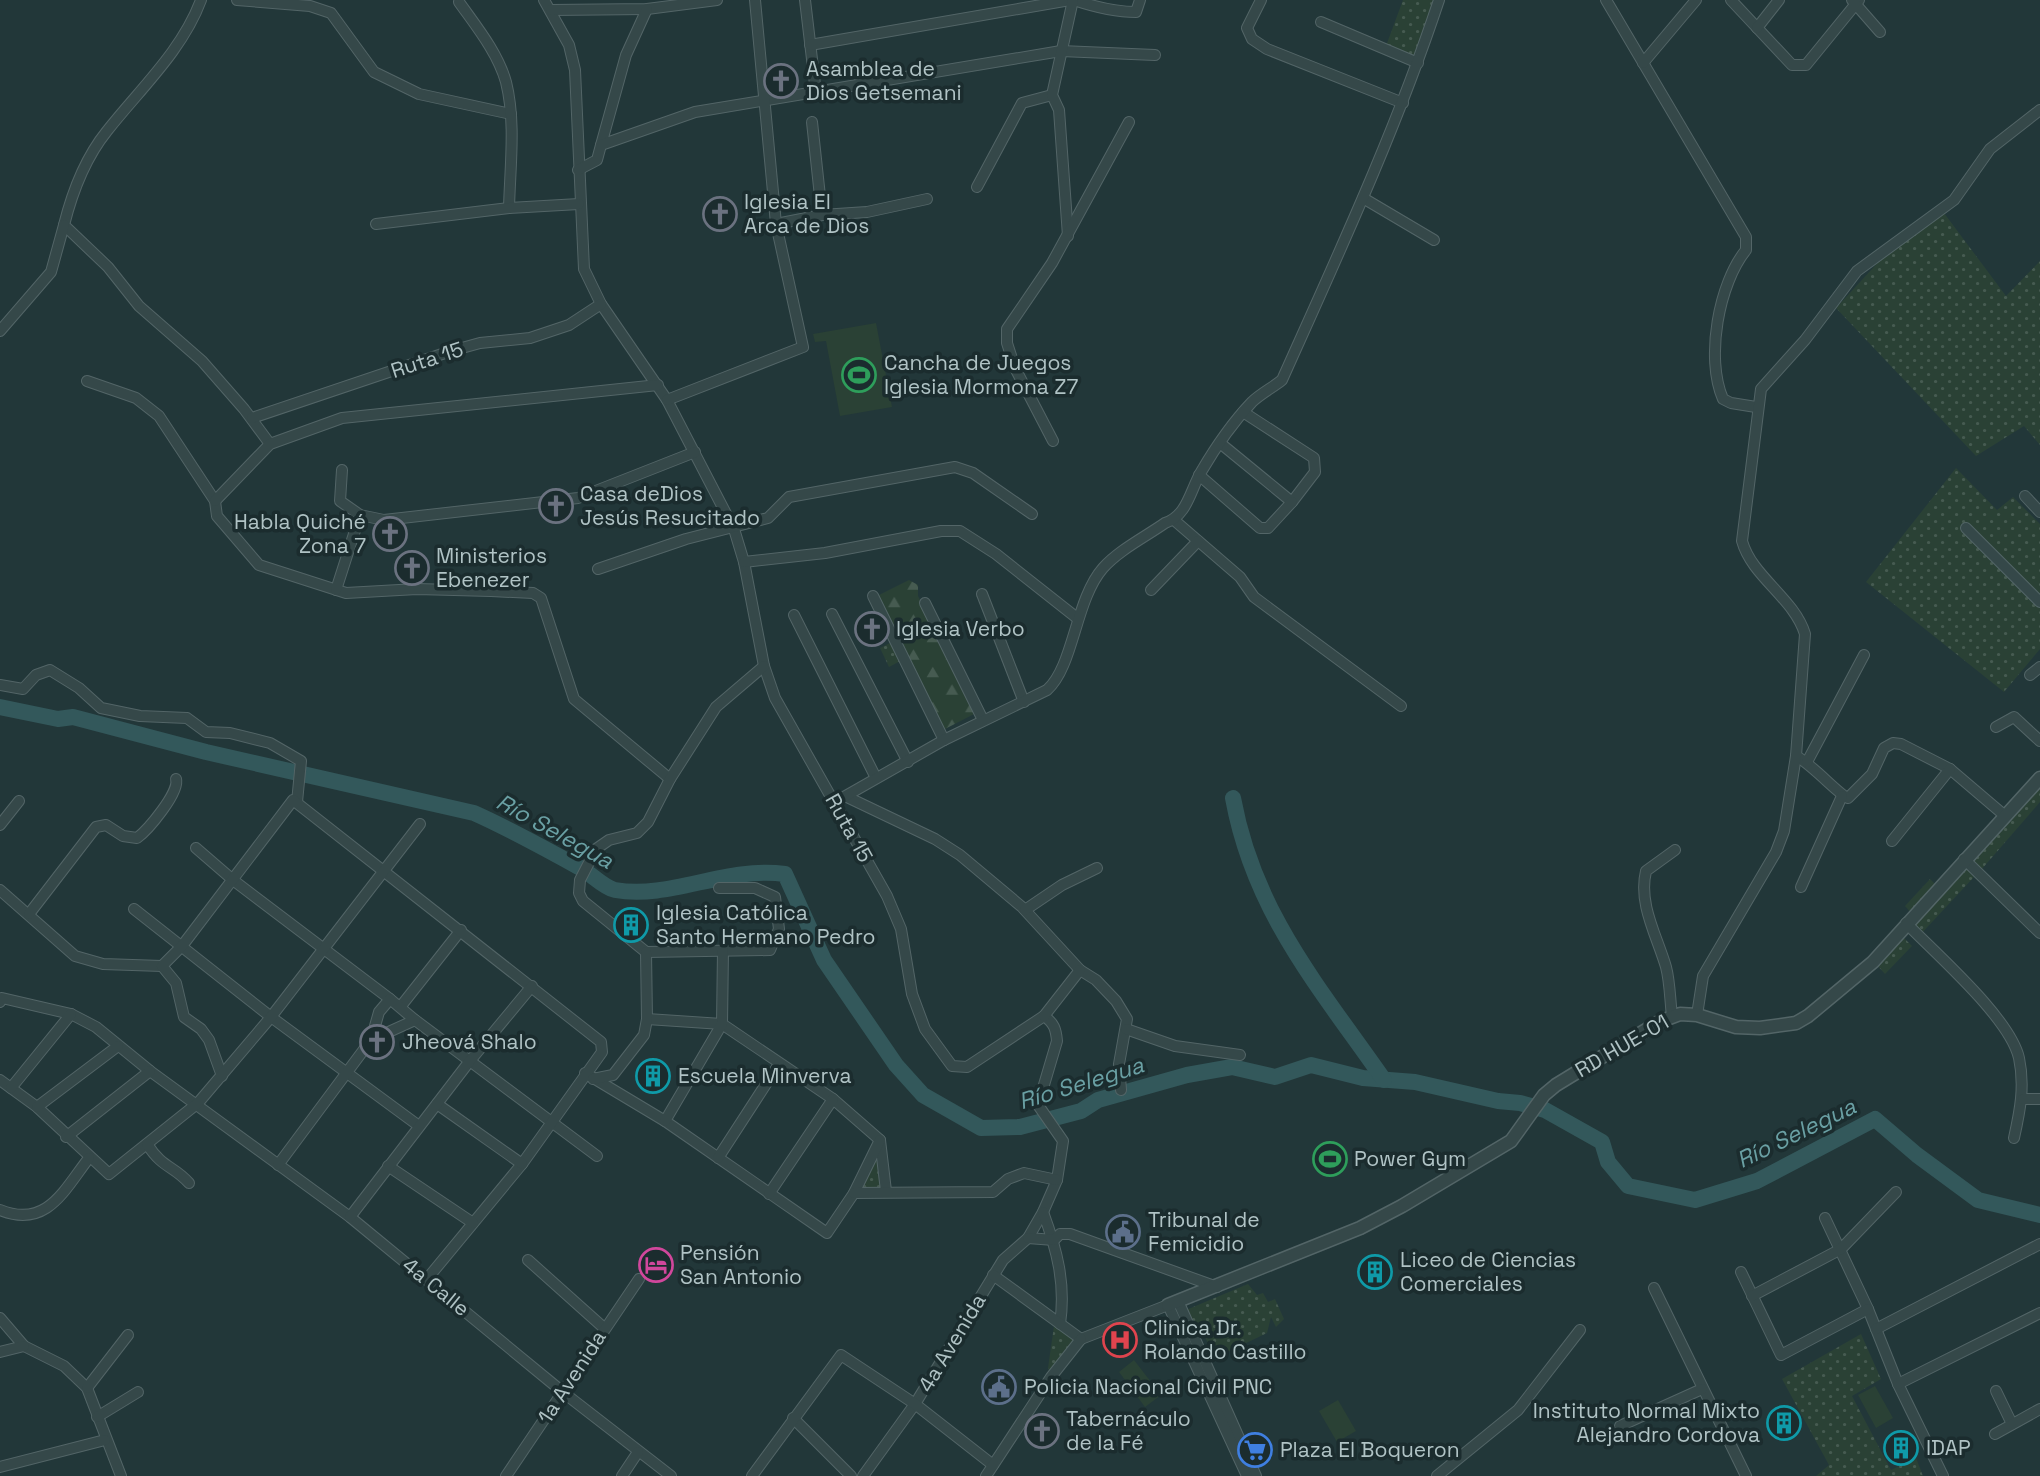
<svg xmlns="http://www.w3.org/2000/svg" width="2040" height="1476" font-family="'Space Grotesk',sans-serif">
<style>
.forest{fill:url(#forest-firs)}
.park{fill:url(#park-dots)}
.pitch{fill:#2a4135}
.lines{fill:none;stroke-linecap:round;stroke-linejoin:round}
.river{stroke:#33585b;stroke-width:16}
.minor-casing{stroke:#536567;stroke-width:12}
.tertiary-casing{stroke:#536567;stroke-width:15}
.minor{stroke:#354849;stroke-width:10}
.tertiary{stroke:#354849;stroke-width:12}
.labels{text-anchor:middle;stroke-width:7;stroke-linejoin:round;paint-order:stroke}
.poi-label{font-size:21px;fill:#b0c3c5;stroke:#1b2c2e;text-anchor:start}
.street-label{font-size:21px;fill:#b0c3c5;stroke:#1b2c2e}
.water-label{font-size:23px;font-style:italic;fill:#6aa0a4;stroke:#1b2c2e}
</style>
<defs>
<pattern id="forest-firs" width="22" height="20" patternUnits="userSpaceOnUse" patternTransform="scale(1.75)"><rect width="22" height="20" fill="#2a4135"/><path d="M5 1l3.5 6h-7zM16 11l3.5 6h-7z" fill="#465b51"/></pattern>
<pattern id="park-dots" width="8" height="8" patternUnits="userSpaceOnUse" patternTransform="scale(1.75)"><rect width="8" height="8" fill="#2a4135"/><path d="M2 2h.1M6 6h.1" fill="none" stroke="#465b51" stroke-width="1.8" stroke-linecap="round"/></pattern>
</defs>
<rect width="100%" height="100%" fill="#223739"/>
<path class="forest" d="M909,580L918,585V596L978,712L943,730L875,597Z"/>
<g class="park">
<path d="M1403,0H1438L1418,61L1386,46Z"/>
<path d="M1944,213L2006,296L2040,261V445L2024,426L1976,456L1836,308L1884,256Z"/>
<path d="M1956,468L1997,510L2013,497L2040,524V649L2004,692L1866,582Z"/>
<path d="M894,641L904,659L889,667L880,648Z"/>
<path d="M2040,788V802L1981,870L1973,862Z"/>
<path d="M1965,867L1974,877L1919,936L1909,927Z"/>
<path d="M1930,879L1938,887L1913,915L1905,906Z"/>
<path d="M1903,937L1912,946L1885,974L1877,965Z"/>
<path d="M876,1156L884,1190L859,1189Z"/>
<path d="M1248,1284L1257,1295L1263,1293L1268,1302L1275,1299L1284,1319L1276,1327L1271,1317L1267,1333L1215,1358L1205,1337L1200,1339L1186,1310Z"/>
<path d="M1054,1326L1076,1339L1050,1374L1048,1368Z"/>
<path d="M1861,1334L1881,1379L1852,1396L1891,1470L1916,1458L1923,1476H1816L1829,1465L1782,1379Z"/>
</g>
<g class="pitch">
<path d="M876,323L892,407L840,416L826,341L815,342L813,334Z"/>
<path d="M1134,1360L1161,1395L1145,1407L1119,1372Z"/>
<path d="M1875,1386L1893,1418L1876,1428L1858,1395Z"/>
<path d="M1338,1400L1356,1431L1337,1442L1319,1411Z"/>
</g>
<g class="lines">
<g class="river">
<path d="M0,707L58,719L73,717L206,752L474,813C512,830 548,850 584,870C593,876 605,888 615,890C670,900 725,866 785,874L824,960L896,1065L923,1095L981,1128L1020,1127L1081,1111L1098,1100L1187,1075L1232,1067L1275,1077L1311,1065L1363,1078L1415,1082L1498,1101L1520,1103L1545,1110L1602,1142L1608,1162L1628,1186L1695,1200L1757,1181L1875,1119L1917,1155L1978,1200L2040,1215"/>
<path d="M1233,798C1254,913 1320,988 1384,1080"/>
</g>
<g class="minor-casing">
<g id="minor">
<path d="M201,0C182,51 140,89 107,131C86,157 72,193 64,225L108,267L139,306L202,361L244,409L270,444"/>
<path d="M237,0L310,6L331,13L374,72L419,94L511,114"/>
<path d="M544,0L569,45L575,70L584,269L601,304L667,400L734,529L744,562L764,666L775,698L887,896L901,929L912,994L925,1029L952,1066L967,1067L1044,1016C1054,1023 1056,1029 1057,1041L1038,1105L1063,1141L1057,1180L1043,1212L1028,1238L1003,1260L915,1404L863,1476"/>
<path d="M805,0L816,93"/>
<path d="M1074,0C1095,7 1114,12 1136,12L1140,0"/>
<path d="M1261,0L1247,28L1252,39L1267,49L1403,103"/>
<path d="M1606,0L1746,237V250C1719,283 1705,358 1723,399L1731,403L1756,407"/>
<path d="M1731,0L1792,65H1806L1859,0"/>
<path d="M1852,0L1880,32"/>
<path d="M459,2C476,26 498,53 506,82C516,122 510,167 509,208"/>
<path d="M551,10L647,9L717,0"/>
<path d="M1321,22L1418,63"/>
<path d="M1757,28L1779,0"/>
<path d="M810,45L1070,0"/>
<path d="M1643,63L1696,0"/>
<path d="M812,122L822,215"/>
<path d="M601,145L626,55L647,9"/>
<path d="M578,170L597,160L601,145L695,112L1061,51L1155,55"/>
<path d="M977,187L1022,103L1052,95"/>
<path d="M1363,198L1434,240"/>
<path d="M376,224L509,208L579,204"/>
<path d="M776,224L822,215L867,212L927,199"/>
<path d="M1068,236L1059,110L1052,95L1073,0"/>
<path d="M0,331L51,272L64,225"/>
<path d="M87,381L136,398L159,416L215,501L217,516L259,565L346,593L417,589L491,591L533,593L541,598L574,699L670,779"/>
<path d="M667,400L803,347L776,224L755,0"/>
<path d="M252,418L451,351L480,343L530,338L569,325L601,304"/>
<path d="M1053,441L1015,368L1007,343V329L1052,263L1129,122"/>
<path d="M1220,443L1292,502L1315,472L1314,458L1243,412"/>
<path d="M342,470L340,501L360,515L384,520L578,498L695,452"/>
<path d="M1199,475L1260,528H1268L1292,502"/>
<path d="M2025,496L2040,512"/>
<path d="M215,501L270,444L342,418L658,385"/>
<path d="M1174,520L1240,577L1254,597L1401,706"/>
<path d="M1966,528L2040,602"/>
<path d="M744,562L825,553L941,531H960L996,554L1077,618"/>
<path d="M598,569L686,539L768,518L789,497L955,467L973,473L1032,514"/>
<path d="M336,590L360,515"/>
<path d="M1151,590L1198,541"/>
<path d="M982,594L1024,702"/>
<path d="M873,596L944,740"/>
<path d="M925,603L983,720"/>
<path d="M832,614L908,762"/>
<path d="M794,615L876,778"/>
<path d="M2030,675L2040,667"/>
<path d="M0,685L23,689L36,675L50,670L79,688L101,708L140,716L187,718L206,732L230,733L270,743L301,761L297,802"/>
<path d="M1996,727L2014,717L2040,741"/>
<path d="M1796,756C1813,765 1839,795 1848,798L1872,774L1884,748L1893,743L1901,744L1950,769L2004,815"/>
<path d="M1807,762L1864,655"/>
<path d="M847,797L935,839L960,855L1022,907L1080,970L1096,980L1116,1001L1127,1019L1119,1064L1121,1090"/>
<path d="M835,802L944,740L1047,690C1074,666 1075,600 1103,568C1119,550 1145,537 1165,523C1187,516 1190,491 1201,472C1215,448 1232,423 1252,402C1260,394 1272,388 1282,380C1338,255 1396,130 1439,0"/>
<path d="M0,825L19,801"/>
<path d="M1892,841L1950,769"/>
<path d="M196,848L233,880L390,999"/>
<path d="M1964,859L2040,933"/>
<path d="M1801,887L1842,796"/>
<path d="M719,888H755L775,897L779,929L770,950L646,952L583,901L579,893L580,880L596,849L609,840L637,833L648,822L670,779L716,707L764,666"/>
<path d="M0,890L75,956L103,964L162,966"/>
<path d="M134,909L271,1017L419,1126"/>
<path d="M1025,910L1062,885L1097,868"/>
<path d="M29,914L96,827L106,825L123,836L137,838C148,830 180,792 176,779"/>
<path d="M1906,923C1936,954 2010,1018 2019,1058C2025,1086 2020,1111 2014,1138"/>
<path d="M0,1002L2,998L71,1014L96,1027L150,1071L350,1217L564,1393L671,1476"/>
<path d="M401,1006L461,930"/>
<path d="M1697,1015L1703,976L1776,852L1784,831L1796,756L1805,634C1794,598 1752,577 1742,541L1761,389L1805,340L1857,271L1954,200L1990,149L2040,110"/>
<path d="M1044,1016L1080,970"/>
<path d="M1672,1016C1670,1000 1670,982 1666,967C1657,936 1638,904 1646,871L1675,850"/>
<path d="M647,1019L722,1024L833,1099L880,1140L886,1191"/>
<path d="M415,1020L597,1156"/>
<path d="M1126,1029L1175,1046L1240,1055"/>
<path d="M585,1073L665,1121L827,1233L854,1193L880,1140"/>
<path d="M222,1076L209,1040L201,1029L184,1017L176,983L162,966L182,946L293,800L601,1042L602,1052L522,1164L427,1279"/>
<path d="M593,1079L613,1075L644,1035L647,1019L646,952"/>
<path d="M0,1080L37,1107L109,1174L198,1103L271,1017L420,824"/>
<path d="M11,1088L71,1014"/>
<path d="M2023,1099H2040"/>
<path d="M437,1104L522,1164"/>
<path d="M37,1107L118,1046"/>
<path d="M665,1121L722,1024L723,950"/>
<path d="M66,1137L150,1071"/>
<path d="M147,1144C163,1169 173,1165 189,1183"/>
<path d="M718,1158L779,1064"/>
<path d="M278,1165L371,1040L379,1012L390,999L415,1020L371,1040"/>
<path d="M388,1166L473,1223"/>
<path d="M854,1193L993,1192L1008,1179L1024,1173L1057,1180"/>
<path d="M769,1194L833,1099"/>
<path d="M0,1210C47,1229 64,1190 89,1158"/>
<path d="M1043,1212C1057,1250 1066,1284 1060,1324"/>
<path d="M350,1217L469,1062L532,986"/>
<path d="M1825,1218L1868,1309L1898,1384L1943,1476"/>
<path d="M1028,1238L1054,1240L1060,1234H1070L1217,1287"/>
<path d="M528,1260L604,1328"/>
<path d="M1741,1272L1781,1355L1868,1309"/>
<path d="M993,1275L1081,1339"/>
<path d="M1654,1288L1746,1476"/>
<path d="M1752,1296L1841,1249L1896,1192"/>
<path d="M1178,1301L1256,1476"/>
<path d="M0,1318L24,1346L64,1366L87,1388L121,1476"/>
<path d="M1876,1329L2040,1244"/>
<path d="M1081,1339L1168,1305L1247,1476"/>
<path d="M0,1352L24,1346"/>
<path d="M1898,1384L2040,1313"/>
<path d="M87,1388L128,1335"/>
<path d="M1996,1391L2012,1424"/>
<path d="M97,1417L138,1392"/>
<path d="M793,1418L851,1476"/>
<path d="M1620,1426L1702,1389"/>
<path d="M1995,1434L2040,1409"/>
<path d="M0,1467L105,1440"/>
<path d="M506,1476L639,1279"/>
<path d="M622,1476L638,1452"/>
<path d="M752,1476L841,1355L915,1404L993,1465"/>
<path d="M986,1476L1051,1377L1081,1339"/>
<path d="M1437,1476L1518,1410L1580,1330"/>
</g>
</g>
<g class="tertiary-casing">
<path id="tertiary" d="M1168,1305L1360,1228L1402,1206L1511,1141L1544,1095L1556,1085L1659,1022L1680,1014L1697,1015L1736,1027L1760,1028L1796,1023L1808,1016L1873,962L2040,778"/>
</g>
<use href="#minor" class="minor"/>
<use href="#tertiary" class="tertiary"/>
</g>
<defs>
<g id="church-ring" transform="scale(1.75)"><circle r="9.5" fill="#1b2c2e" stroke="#6b7280" stroke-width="1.5"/><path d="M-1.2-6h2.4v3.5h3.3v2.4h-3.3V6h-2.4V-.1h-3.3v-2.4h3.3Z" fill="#6b7280"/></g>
<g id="stadium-ring" transform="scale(1.75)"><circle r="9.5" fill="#1b2c2e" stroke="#2e9e5b" stroke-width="1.5"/><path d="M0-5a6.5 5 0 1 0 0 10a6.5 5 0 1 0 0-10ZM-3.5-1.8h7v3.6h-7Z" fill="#2e9e5b"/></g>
<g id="building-ring" transform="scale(1.75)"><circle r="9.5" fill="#1b2c2e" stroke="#0f9aa8" stroke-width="1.5"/><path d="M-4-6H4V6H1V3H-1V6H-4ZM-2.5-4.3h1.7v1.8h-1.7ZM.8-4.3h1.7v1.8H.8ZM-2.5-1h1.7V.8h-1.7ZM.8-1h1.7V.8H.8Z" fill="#0f9aa8"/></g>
<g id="civic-ring" transform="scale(1.75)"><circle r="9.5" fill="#1b2c2e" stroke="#5c6f8a" stroke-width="1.5"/><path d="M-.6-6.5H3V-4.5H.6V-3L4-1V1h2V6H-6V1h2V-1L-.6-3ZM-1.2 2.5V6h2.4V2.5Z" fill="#5c6f8a"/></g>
<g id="hotel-ring" transform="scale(1.75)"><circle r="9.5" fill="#1b2c2e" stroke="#d1479c" stroke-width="1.5"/><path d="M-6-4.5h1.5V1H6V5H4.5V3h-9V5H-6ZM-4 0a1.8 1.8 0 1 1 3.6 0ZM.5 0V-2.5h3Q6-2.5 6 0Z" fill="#d1479c"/></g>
<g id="hospital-ring" transform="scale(1.75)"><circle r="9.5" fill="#1b2c2e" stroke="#e0444e" stroke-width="1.5"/><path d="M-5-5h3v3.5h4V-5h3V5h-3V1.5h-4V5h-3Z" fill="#e0444e"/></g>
<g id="supermarket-ring" transform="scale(1.75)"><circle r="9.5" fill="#1b2c2e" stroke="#3f7fe0" stroke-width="1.5"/><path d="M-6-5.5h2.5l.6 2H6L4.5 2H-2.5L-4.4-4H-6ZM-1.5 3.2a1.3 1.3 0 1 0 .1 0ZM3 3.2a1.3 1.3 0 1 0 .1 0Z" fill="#3f7fe0"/></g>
</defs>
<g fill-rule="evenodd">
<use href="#church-ring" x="781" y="81"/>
<use href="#church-ring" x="720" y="214"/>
<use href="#stadium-ring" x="859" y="375"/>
<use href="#church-ring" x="556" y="506"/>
<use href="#church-ring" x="390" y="534"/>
<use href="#church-ring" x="412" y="568"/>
<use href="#church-ring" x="872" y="629"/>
<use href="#building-ring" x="631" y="925"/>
<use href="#church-ring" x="377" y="1042"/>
<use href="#building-ring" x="653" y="1076"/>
<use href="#stadium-ring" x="1330" y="1159"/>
<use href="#civic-ring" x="1123" y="1232"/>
<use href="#hotel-ring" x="656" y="1265"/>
<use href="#building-ring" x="1375" y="1272"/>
<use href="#hospital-ring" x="1120" y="1340"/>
<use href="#civic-ring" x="999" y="1387"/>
<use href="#building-ring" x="1784" y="1423"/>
<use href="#church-ring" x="1042" y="1431"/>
<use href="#building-ring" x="1901" y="1448"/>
<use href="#supermarket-ring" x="1255" y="1450"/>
</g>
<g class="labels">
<g class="poi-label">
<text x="806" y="76">Asamblea de<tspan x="806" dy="24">Dios Getsemani</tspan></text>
<text x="744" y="209">Iglesia El<tspan x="744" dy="24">Arca de Dios</tspan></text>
<text x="884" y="370">Cancha de Juegos<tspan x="884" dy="24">Iglesia Mormona Z7</tspan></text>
<text x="580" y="501">Casa deDios<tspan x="580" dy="24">Jesús Resucitado</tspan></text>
<text x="366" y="529" text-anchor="end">Habla Quiché<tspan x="366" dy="24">Zona 7</tspan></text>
<text x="436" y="563">Ministerios<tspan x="436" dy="24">Ebenezer</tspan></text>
<text x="896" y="636">Iglesia Verbo</text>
<text x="656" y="920">Iglesia Católica<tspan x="656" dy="24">Santo Hermano Pedro</tspan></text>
<text x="402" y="1049">Jheová Shalo</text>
<text x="678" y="1083">Escuela Minverva</text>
<text x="1354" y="1166">Power Gym</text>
<text x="1148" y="1227">Tribunal de<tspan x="1148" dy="24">Femicidio</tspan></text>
<text x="680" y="1260">Pensión<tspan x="680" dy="24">San Antonio</tspan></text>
<text x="1400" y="1267">Liceo de Ciencias<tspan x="1400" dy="24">Comerciales</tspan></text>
<text x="1144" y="1335">Clinica Dr.<tspan x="1144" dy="24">Rolando Castillo</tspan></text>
<text x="1024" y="1394">Policia Nacional Civil PNC</text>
<text x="1760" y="1418" text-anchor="end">Instituto Normal Mixto<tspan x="1760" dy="24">Alejandro Cordova</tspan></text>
<text x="1066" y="1426">Tabernáculo<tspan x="1066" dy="24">de la Fé</tspan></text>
<text x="1926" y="1455">IDAP</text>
<text x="1280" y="1457">Plaza El Boqueron</text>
</g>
<g class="street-label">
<text transform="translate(427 360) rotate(-18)" y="7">Ruta 15</text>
<text transform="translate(849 828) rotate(61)" y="7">Ruta 15</text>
<text transform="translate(1622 1046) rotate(-30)" y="7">RD HUE-01</text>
<text transform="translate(436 1287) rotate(39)" y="7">4a Calle</text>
<text transform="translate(952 1343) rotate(-59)" y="7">4a Avenida</text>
<text transform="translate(572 1377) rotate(-57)" y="7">1a Avenida</text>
</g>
<g class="water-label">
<text transform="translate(555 831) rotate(29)" y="8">Río Selegua</text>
<text transform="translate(1081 1083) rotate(-17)" y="8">Río Selegua</text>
<text transform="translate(1796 1133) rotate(-26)" y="8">Río Selegua</text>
</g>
</g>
</svg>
